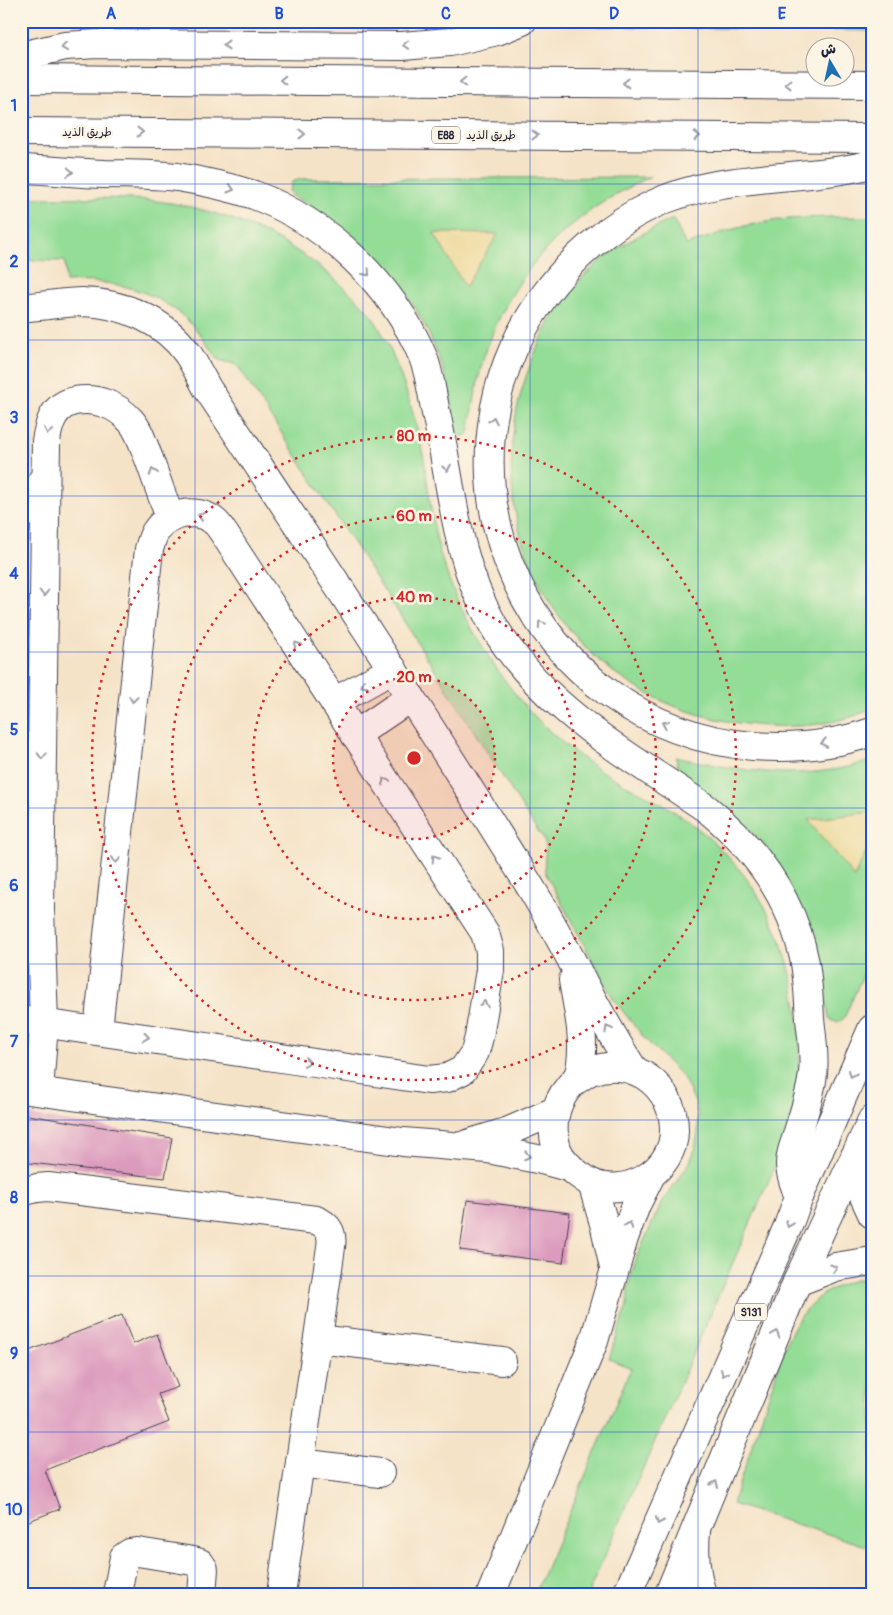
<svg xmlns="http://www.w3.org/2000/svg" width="893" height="1615" font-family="Pangolin,'Playpen Sans Arabic',sans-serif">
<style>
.green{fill:#94dd97;stroke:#5b8069}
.sand{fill:#eeda9e;stroke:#887e6c}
.building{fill:#dc9abd}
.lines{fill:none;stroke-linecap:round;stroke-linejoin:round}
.minor-casing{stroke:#423f50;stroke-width:30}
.major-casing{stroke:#423f50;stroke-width:30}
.highway-casing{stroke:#423f50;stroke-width:30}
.minor{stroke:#fff;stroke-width:28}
.major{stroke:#fff;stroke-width:28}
.highway{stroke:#fff;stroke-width:28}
.oneway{stroke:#9c9ca7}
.grid{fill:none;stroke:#1d4ed8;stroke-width:1;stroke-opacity:0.55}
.ring{fill:none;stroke:#d62828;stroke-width:2.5;stroke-dasharray:2.5 5}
.labels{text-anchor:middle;stroke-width:5;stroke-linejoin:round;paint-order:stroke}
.shield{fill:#fcf5e5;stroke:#63616e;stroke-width:1}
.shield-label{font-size:11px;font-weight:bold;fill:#22223b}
.street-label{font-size:12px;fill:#22223b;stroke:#fcf5e5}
.centre{fill:#d62828;stroke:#fcf5e5;stroke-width:2.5}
.ring-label{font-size:15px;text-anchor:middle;font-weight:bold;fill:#d62828;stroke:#fcf5e5;stroke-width:5;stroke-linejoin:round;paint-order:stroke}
.neatline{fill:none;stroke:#1d4ed8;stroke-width:2}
.grid-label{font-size:16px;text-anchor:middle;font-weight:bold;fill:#1d4ed8}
</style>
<rect width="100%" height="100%" fill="#fcf5e5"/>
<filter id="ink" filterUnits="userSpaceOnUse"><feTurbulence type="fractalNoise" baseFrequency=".02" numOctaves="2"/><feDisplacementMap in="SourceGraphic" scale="10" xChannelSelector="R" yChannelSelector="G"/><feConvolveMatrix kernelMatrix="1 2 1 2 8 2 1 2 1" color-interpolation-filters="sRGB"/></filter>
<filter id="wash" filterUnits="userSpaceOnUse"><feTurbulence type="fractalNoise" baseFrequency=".0096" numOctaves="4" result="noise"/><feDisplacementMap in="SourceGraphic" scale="20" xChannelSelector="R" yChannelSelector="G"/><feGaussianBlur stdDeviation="1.12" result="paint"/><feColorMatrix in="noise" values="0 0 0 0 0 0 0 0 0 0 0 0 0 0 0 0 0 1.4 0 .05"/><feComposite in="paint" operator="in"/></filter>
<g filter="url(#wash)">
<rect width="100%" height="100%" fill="#f5e3c8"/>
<g class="green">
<path d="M585,21H872V31L592,26Z"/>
<path d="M650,177C571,213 517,265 487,348C477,375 474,405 469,433L465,436C461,436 458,436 456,432C452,423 453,411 451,402C448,383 442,365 435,348C409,282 355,227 292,196L289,191L292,182L301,179Z"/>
<path d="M21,198C63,198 105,197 147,200C211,206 276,231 326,272C342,285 364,304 375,321C398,357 416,418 424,459C429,489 431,519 439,549C450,590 469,626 492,662C515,697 543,729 577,754C601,773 628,786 655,800C710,830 756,878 779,937C799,986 806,1056 793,1108C789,1126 782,1144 777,1162L588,1594H535L631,1368L609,1359L627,1305L628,1287L637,1256L662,1202L689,1164L695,1149L698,1133V1116L695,1102L683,1077L645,1039L614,1000L546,874C541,859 552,843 538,832L384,590L239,368C232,360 222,364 216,357C208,347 202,335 193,326C160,290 113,279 66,282L65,261L21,260Z"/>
<path d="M872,217V709C833,727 787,729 746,724C581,705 478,552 521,393C534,348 553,308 586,274C611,249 642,233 673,219L686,245C706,238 725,231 745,226C787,216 829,217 872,217Z"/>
<path d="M676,757C741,771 807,783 872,760V812L808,820L855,876L872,839V955L844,1018C838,1023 834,1023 829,1018L816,948L783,872L767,849L748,828L679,776Z"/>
<path d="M872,1277V1532L866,1546L732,1504C745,1468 757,1431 769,1395C780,1365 787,1328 810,1305C827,1288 849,1280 872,1277Z"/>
</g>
<g class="sand">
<path d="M434,233L498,234L465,287Z"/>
<path d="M872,812V839L854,877L808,820Z"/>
</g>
<g id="blocks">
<g class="building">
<rect x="21" y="609" width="14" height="75"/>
<path d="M21,1114L172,1138L165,1178L21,1162Z"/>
<path d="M467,1200L570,1213L563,1263L460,1250Z"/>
<path d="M122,1315L133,1344L157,1334L178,1387L158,1394L169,1422L45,1470L60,1509L21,1524V1354Z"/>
</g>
</g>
</g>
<g filter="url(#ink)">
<use href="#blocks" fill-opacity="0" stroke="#423f50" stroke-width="1"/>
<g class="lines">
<g class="minor-casing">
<g id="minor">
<path d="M29,307C46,306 65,302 82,302C123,303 164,320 188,354C195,365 201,377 207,388C316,552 425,716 528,883C566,944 594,1010 634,1070"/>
<path d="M21,515L33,493L45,477"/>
<path d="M334,702L393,669"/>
<path d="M355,735L411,697"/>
<path d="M573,980C577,1006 585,1036 581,1063C579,1078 577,1077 568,1088C554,1105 550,1128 557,1149C561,1160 570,1168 579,1175C583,1177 587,1181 591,1183C627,1199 674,1170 674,1131C675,1087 633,1055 591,1071C586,1073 582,1076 578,1079"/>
<path d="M21,1020C157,1039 293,1060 429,1080L447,1078L463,1070L475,1052L479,1037L490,970V951L485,933L225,535C222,531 219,525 215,522C198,507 169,512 156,531C152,536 151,544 149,549L98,1030"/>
<path d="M21,1089L403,1142L488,1149L542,1160L568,1167"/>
<path d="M39,1091L44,1023L40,909L46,441C49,422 54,405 75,401C96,397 117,405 131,421C140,431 144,447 149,459C156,479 163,498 170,518"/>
<path d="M467,1144L509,1131L555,1111"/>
<path d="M855,1156L862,1192L872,1214"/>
<path d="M592,1183L605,1227L614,1268"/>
<path d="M21,1192L37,1188L48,1187L316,1220C329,1225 333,1234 331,1247L281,1594"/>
<path d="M797,1282L835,1267L872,1261"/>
<path d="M318,1339L502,1361"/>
<path d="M300,1463L380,1473"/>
<path d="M696,1531C694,1553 695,1573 702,1594"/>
<path d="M117,1594L124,1557L130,1553L138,1552L193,1561L200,1563L204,1569L202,1594"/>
<path d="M491,1594L594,1341L624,1238L636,1205L651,1175"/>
</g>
</g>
<g class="major-casing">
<g id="major">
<path d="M627,1594L788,1226L799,1197L872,1029"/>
<path d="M669,1594L797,1282L872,1120"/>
</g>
</g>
<g class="highway-casing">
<g id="highway">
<path d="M21,56L65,46L97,44L402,46L450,42L497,31L522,21"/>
<path d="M21,79L872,85"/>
<path d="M21,132L872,138"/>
<path d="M872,164C799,182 721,172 652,205C609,225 571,259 544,296C413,477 533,727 753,746C793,749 834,745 872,732"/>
<path d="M21,169C49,170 77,173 105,174C129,174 153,174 177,177C203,181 229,187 254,195C327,222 393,285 423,357C430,374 432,395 436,413C452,484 455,558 492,623C540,708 629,755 707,809C756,849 793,900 805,963C808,981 809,1000 810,1019C812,1037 815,1055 813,1073C811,1095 802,1117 796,1139C793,1147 790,1155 790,1164C790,1176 795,1186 799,1197"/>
</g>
</g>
<use href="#minor" class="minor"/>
<use href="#major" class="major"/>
<use href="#highway" class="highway"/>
</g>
<defs><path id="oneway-chevron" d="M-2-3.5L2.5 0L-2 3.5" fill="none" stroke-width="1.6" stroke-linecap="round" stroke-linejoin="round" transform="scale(1.25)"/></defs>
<g class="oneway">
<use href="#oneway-chevron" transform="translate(226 45) rotate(-180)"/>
<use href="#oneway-chevron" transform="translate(406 45) rotate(177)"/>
<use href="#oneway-chevron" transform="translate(64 47) rotate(173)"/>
<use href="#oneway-chevron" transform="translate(283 80) rotate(-180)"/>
<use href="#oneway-chevron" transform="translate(463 82) rotate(-180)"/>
<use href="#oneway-chevron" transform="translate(626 83) rotate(-180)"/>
<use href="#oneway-chevron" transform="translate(788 84) rotate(-180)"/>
<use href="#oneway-chevron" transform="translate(140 132)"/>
<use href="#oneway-chevron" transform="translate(302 134)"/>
<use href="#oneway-chevron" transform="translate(535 135)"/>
<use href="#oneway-chevron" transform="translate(697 136)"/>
<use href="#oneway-chevron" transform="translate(70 172) rotate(3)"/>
<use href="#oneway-chevron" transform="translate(231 189) rotate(16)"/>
<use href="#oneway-chevron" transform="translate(367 273) rotate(48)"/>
<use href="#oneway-chevron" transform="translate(493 420) rotate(-79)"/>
<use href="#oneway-chevron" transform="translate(48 431) rotate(101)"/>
<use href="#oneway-chevron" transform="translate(447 468) rotate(79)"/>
<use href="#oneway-chevron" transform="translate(153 472) rotate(-110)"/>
<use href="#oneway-chevron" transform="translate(201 516) rotate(-162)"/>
<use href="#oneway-chevron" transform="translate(44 593) rotate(90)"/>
<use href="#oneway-chevron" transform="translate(541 624) rotate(-124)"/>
<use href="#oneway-chevron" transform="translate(297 645) rotate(-123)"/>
<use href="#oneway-chevron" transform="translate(364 685) rotate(150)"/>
<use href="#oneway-chevron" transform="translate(133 699) rotate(96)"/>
<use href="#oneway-chevron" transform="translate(665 724) rotate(-156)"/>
<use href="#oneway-chevron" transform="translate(824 743) rotate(172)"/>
<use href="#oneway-chevron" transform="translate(42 756) rotate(91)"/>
<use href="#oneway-chevron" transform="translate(385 781) rotate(-122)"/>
<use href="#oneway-chevron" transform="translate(435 858) rotate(-123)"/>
<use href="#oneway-chevron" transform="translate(116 860) rotate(96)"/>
<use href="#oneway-chevron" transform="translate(484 1004) rotate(-81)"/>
<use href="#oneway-chevron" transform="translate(608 1029) rotate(-119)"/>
<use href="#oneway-chevron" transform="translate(146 1037) rotate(8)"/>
<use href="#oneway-chevron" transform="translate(307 1062) rotate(9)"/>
<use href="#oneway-chevron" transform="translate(852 1074) rotate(114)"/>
<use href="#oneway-chevron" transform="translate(527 1156) rotate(12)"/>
<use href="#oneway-chevron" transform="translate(789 1224) rotate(111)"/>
<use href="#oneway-chevron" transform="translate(629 1225) rotate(-70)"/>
<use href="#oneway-chevron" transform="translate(834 1268) rotate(-17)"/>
<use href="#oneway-chevron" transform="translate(776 1334) rotate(-68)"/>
<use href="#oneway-chevron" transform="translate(724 1373) rotate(114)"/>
<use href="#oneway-chevron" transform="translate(715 1484) rotate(-68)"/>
<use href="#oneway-chevron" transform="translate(659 1521) rotate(114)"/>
</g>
</g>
<path class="grid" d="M195,21V1594M363,21V1594M530,21V1594M698,21V1594M21,184H872M21,340H872M21,496H872M21,652H872M21,808H872M21,964H872M21,1120H872M21,1276H872M21,1432H872"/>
<circle cx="414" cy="758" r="81" fill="#d62828" fill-opacity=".12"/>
<g class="ring">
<circle cx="414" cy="758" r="81"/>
<circle cx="414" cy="758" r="161"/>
<circle cx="414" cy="758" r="242"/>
<circle cx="414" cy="758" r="322"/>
</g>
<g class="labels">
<g class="shield">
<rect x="432" y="126.5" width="28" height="17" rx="4"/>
<rect x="735" y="1303.5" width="32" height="17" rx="4"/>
</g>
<g class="shield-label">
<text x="446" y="139">E88</text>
<text x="751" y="1316">S131</text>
</g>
<g class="street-label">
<text x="87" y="136">طريق الذيد</text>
<text x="491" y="139">طريق الذيد</text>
</g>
</g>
<circle cx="414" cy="758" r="8" class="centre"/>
<g class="ring-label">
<text x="414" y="441">80 m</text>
<text x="414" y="521">60 m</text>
<text x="414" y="602">40 m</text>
<text x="414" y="682">20 m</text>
</g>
<rect width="893" height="1615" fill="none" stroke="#fcf5e5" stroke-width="55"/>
<g transform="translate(830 62) rotate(351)"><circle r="24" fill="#fcf5e5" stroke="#a5a1a1"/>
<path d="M0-4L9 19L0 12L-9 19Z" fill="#1f6fb2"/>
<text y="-8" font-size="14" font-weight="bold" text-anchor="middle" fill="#22223b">ش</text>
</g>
<rect x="28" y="28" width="838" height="1560" class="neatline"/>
<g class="grid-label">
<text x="111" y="19">A</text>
<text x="279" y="19">B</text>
<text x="446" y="19">C</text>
<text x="614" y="19">D</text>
<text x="782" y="19">E</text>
<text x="14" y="111">1</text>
<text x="14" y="267">2</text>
<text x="14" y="423">3</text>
<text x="14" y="579">4</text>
<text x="14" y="735">5</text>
<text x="14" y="891">6</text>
<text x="14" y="1047">7</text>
<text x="14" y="1203">8</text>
<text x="14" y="1359">9</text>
<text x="14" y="1515">10</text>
</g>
</svg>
